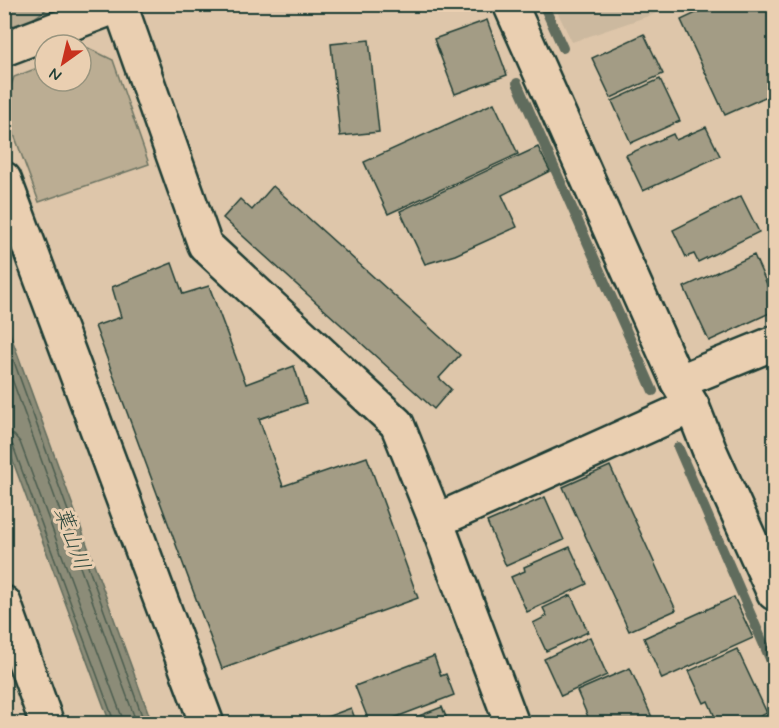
<svg xmlns="http://www.w3.org/2000/svg" width="779" height="728" font-family="Mynerve,'Klee One',sans-serif">
<style>
.built{fill:#ccb99f}
.green{fill:#bbad93;stroke:#6d7564;stroke-width:1.5}
.water{fill:#8c8c78;stroke:#606c5d;stroke-width:1.5}
.lines{fill:none;stroke-linecap:round;stroke-linejoin:round}
.shore{stroke:#4b5d4f;stroke-width:1.5}
.stream{stroke:#606c5d;stroke-width:10}
.building{fill:#a39c85;stroke:#1f3d34;stroke-width:1.5}
.minor-casing{stroke:#1f3d34;stroke-width:38}
.minor{stroke:#eacfb1;stroke-width:33}
.labels{text-anchor:middle;stroke-width:6;stroke-linejoin:round;paint-order:stroke}
.water-label{font-size:22px;font-style:italic;fill:#2f493e;stroke:#eacfb1}
</style>
<rect width="100%" height="100%" fill="#dec6aa"/>
<filter id="ink" filterUnits="userSpaceOnUse"><feTurbulence type="fractalNoise" baseFrequency=".0167" numOctaves="2"/><feDisplacementMap in="SourceGraphic" scale="12" xChannelSelector="R" yChannelSelector="G"/><feConvolveMatrix kernelMatrix="1 2 1 2 8 2 1 2 1" color-interpolation-filters="sRGB"/></filter>
<g filter="url(#ink)">
<path class="built" d="M554,5H678L660,12L572,42Z"/>
<g class="green">
<path d="M5,5H52L22,27L5,35Z"/>
<path d="M88,48L113,60L149,164L39,202L5,110V103L14,77L45,65V81H81V51Z"/>
</g>
<path class="water" d="M4,317L152,723H110L5,440Z"/>
<g class="lines">
<g class="shore">
<path d="M4,334L145,724"/>
<path d="M4,357L137,724"/>
<path d="M4,433L14,435L20,442L122,717L123,724"/>
<path d="M4,441H9L13,446L115,724"/>
</g>
<g class="stream">
<path d="M543,4L563,48"/>
<path d="M517,83L653,391"/>
<path d="M678,447L774,668"/>
</g>
</g>
<g class="building">
<path d="M715,4H774V93L725,115L681,20Z"/>
<path d="M487,20L507,75L455,94L434,39Z"/>
<path d="M644,34L663,74L611,98L592,58Z"/>
<path d="M369,40L379,132L340,136L331,44Z"/>
<path d="M660,79L680,121L631,143L612,101Z"/>
<path d="M494,103L518,154L388,214L364,162Z"/>
<path d="M706,127L720,156L643,191L626,155L673,134L676,140Z"/>
<path d="M538,147L550,171L502,195L517,227L455,255L425,264L400,211Z"/>
<path d="M273,186L460,355L439,378L451,389L434,409L223,218L240,199L252,210Z"/>
<path d="M741,196L759,232L698,262L694,254L686,257L673,230Z"/>
<path d="M754,255L774,300V311L709,341L684,287Z"/>
<path d="M172,263L183,294L209,286L246,384L294,366L306,403L259,419L283,486L367,457L418,598L222,669L95,326L121,317L112,287Z"/>
<path d="M610,466L676,610L629,631L563,487Z"/>
<path d="M545,497L564,540L506,566L487,522Z"/>
<path d="M570,547L587,584L527,612L511,577L525,571L524,567Z"/>
<path d="M571,595L588,632L546,651L533,623L547,616L543,608Z"/>
<path d="M734,597L753,638L662,679L644,638Z"/>
<path d="M590,637L607,675L561,696L544,659Z"/>
<path d="M737,649L767,713L745,724H718L708,701L704,703L689,671Z"/>
<path d="M434,656L441,676L446,674L454,695L378,724H370L355,686Z"/>
<path d="M630,668L655,724H591L577,691Z"/>
<path d="M442,707L449,724H398Z"/>
<path d="M351,708L357,724H308Z"/>
</g>
<g class="lines">
<g class="minor-casing">
<g id="minor">
<path d="M510,4L678,382L692,406L709,449L774,593"/>
<path d="M120,5L205,245L397,424L436,521L512,724"/>
<path d="M4,49L122,4"/>
<path d="M4,179L207,724"/>
<path d="M678,382L774,343"/>
<path d="M436,521L692,406"/>
<path d="M4,603L47,724"/>
</g>
</g>
<use href="#minor" class="minor"/>
</g>
</g>
<g class="labels">
<g class="water-label">
<text transform="translate(73 538) rotate(70)" y="8">葉山川</text>
</g>
</g>
<rect width="779" height="728" fill="none" stroke="#eacfb1" stroke-width="24"/>
<rect x="12" y="12" width="755" height="704" fill="none" stroke="#1f3d34" stroke-width="2" filter="url(#ink)"/>
<g transform="translate(63 63) rotate(214)"><circle r="28" fill="#eacfb1" stroke="#99957f" stroke-width="1.5"/>
<path d="M0-4.5L10 22L0 15L-10 22Z" fill="#c8321e"/>
<text y="-9" font-size="16" font-weight="bold" text-anchor="middle" fill="#1f3d34">N</text>
</g>
</svg>
